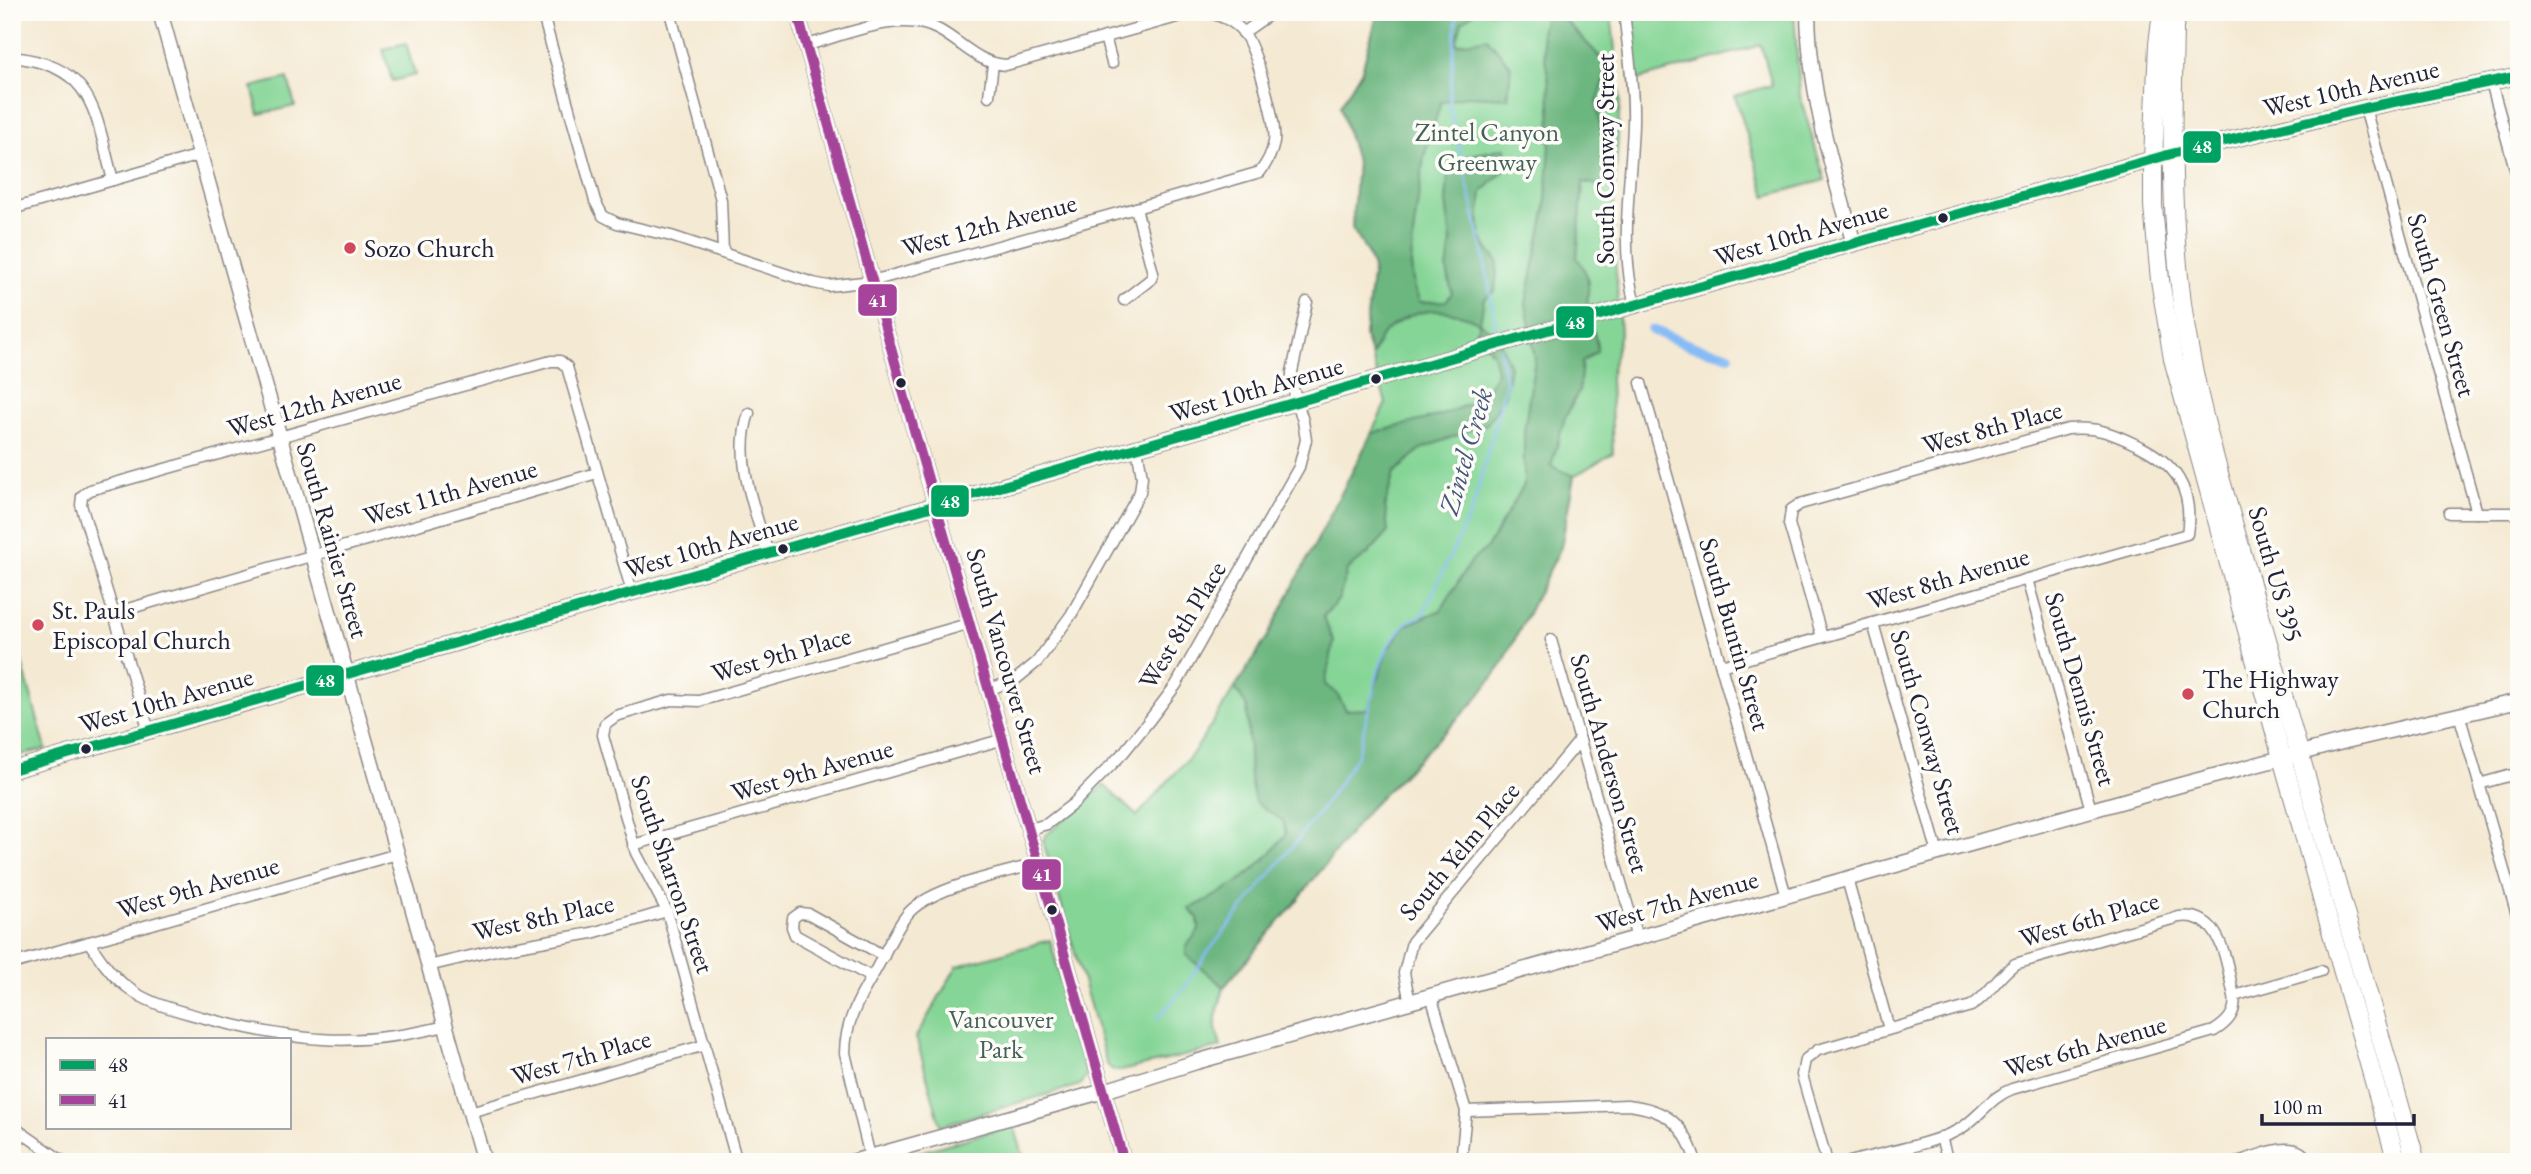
<svg xmlns="http://www.w3.org/2000/svg" width="2531" height="1174" font-family="'EB Garamond',serif">
<style>
.green{fill:#85d596;stroke:#547c68;stroke-width:2}
.forest{fill:#6cb67f;stroke:#476c5d;stroke-width:2}
.lines{fill:none;stroke-linecap:round;stroke-linejoin:round}
.stream{stroke:#87bbf5;stroke-width:2.5}
.canal{stroke:#87bbf5;stroke-width:10}
.minor-casing{stroke:#8b8686;stroke-width:13}
.tertiary-casing{stroke:#8b8686;stroke-width:17}
.secondary-casing{stroke:#8b8686;stroke-width:18}
.trunk-casing{stroke:#8b8686;stroke-width:20}
.minor{stroke:#fff;stroke-width:10}
.tertiary{stroke:#fff;stroke-width:14}
.secondary{stroke:#fff;stroke-width:16}
.trunk{stroke:#fff;stroke-width:18}
.bus-1-casing{stroke:#fdfcf7;stroke-width:16}
.bus-2-casing{stroke:#fdfcf7;stroke-width:16}
.bus-1{stroke:#00a261;stroke-width:10}
.bus-2{stroke:#a5449a;stroke-width:10}
.bus-dot{fill:#22223b;stroke:#fdfcf7;stroke-width:2.5}
.poi-dot{fill:#d1495b;stroke:#fdfcf7;stroke-width:2.5}
.labels{text-anchor:middle;stroke-width:7;stroke-linejoin:round;paint-order:stroke}
.street-label{font-size:26px;fill:#22223b;stroke:#fdfcf7}
.park-label{font-size:26px;fill:#45615b;stroke:#fdfcf7}
.poi-label{font-size:26px;fill:#22223b;stroke:#fdfcf7;text-anchor:start}
.water-label{font-size:28px;font-style:italic;fill:#45587c;stroke:#fdfcf7}
.line-badge{stroke:#fdfcf7;stroke-width:2.5}
.badge-label{font-size:19px;text-anchor:middle;font-weight:bold;fill:#fff}
</style>
<rect width="100%" height="100%" fill="#fdfcf7"/>
<filter id="ink" filterUnits="userSpaceOnUse"><feTurbulence type="fractalNoise" baseFrequency=".0143" numOctaves="2"/><feDisplacementMap in="SourceGraphic" scale="14" xChannelSelector="R" yChannelSelector="G"/><feConvolveMatrix kernelMatrix="1 2 1 2 8 2 1 2 1" color-interpolation-filters="sRGB"/></filter>
<filter id="wash" filterUnits="userSpaceOnUse"><feTurbulence type="fractalNoise" baseFrequency=".00686" numOctaves="4" result="noise"/><feDisplacementMap in="SourceGraphic" scale="28" xChannelSelector="R" yChannelSelector="G"/><feGaussianBlur stdDeviation="1.57" result="paint"/><feColorMatrix in="noise" values="0 0 0 0 0 0 0 0 0 0 0 0 0 0 0 0 0 1.4 0 .05"/><feComposite in="paint" operator="in"/></filter>
<g filter="url(#wash)">
<rect width="100%" height="100%" fill="#f4e9d2"/>
<g class="green">
<path d="M1372,12H1611L1620,98L1613,223L1620,333L1610,378L1613,453L1574,476L1561,547L1502,665L1474,702L1368,810L1295,903L1232,976L1224,987L1216,1017V1028L1221,1047L1121,1071H1114L1107,1065L1043,841L1045,836L1104,785L1137,816L1194,752L1268,636L1339,501L1386,403L1365,336L1373,268L1367,252L1352,228L1357,164L1340,106L1362,70L1377,16Z"/>
<path d="M1631,12H1794L1800,96L1825,180L1766,196L1735,96L1772,85L1761,45L1637,80Z"/>
<path d="M406,43L415,75L392,81L383,49Z"/>
<path d="M288,78L295,106L259,114L252,87Z"/>
<path d="M12,628L46,749L12,757Z"/>
<path d="M1050,940L1086,1076L1080,1085L942,1125L941,1128L916,1037L957,966Z"/>
<path d="M1014,1125L1025,1162H885Z"/>
</g>
<path class="forest" d="M1372,12H1475L1462,22L1456,44L1487,38L1511,66L1508,98L1466,96L1441,102L1424,156L1413,236L1411,266L1414,288L1420,302L1446,301L1452,293L1447,270L1451,241L1446,202L1448,174L1468,156L1505,148L1510,165L1482,192C1479,224 1474,237 1498,262L1495,291L1484,299L1480,323L1498,336L1510,367L1504,398L1487,424L1421,449L1394,473L1385,505L1388,532L1368,554L1347,570L1339,599L1323,617L1334,641L1325,684L1337,694L1346,710L1368,709L1387,650L1406,625L1441,610L1471,561L1487,548L1524,485V431L1535,359L1526,303L1545,212L1551,131L1549,83L1541,32L1546,12H1557L1609,66L1597,102L1600,125L1612,165L1604,186L1583,182L1577,258C1597,284 1583,293 1589,318C1592,331 1598,338 1597,351L1582,362L1579,391L1565,418L1551,466L1574,476L1561,547L1502,665L1474,702L1368,810L1295,903L1224,987L1186,955V947L1199,930L1198,918L1189,909C1231,889 1258,872 1286,834L1283,821L1255,802L1250,780L1247,707L1235,688L1268,636L1372,433L1442,415L1481,399L1497,372L1493,354L1476,331L1480,323C1445,306 1416,305 1385,332C1379,338 1375,349 1372,356L1365,336L1373,268L1367,252L1352,228L1357,164L1340,106L1362,70L1377,16Z"/>
<g class="lines">
<g class="stream">
<path d="M1457,12L1449,104L1483,251L1498,339"/>
<path d="M1157,1019L1183,990L1208,952L1318,814L1357,756L1379,669L1389,644L1408,621L1422,616L1473,508L1506,384L1500,349"/>
</g>
<path class="canal" d="M1652,330L1694,347L1729,355"/>
</g>
</g>
<g filter="url(#ink)">
<g class="lines">
<g class="minor-casing">
<g id="minor">
<path d="M542,12L595,201L603,216L617,223L671,236L813,283L828,286L872,281L1136,208L1260,172C1267,163 1272,154 1274,142C1277,123 1256,48 1243,32C1233,20 1221,16 1206,12"/>
<path d="M670,12L721,200L723,252"/>
<path d="M1624,12C1628,49 1634,87 1633,124C1631,185 1619,245 1635,305"/>
<path d="M1243,33L1273,12"/>
<path d="M1105,37L1112,63"/>
<path d="M807,45C845,35 902,9 939,30C963,43 977,63 1006,65L1188,14L1205,12"/>
<path d="M12,57C96,66 94,112 113,180"/>
<path d="M2491,82L2519,183"/>
<path d="M989,96L993,64"/>
<path d="M2365,108L2477,513"/>
<path d="M12,209L200,155"/>
<path d="M1124,300L1151,279L1153,273L1136,208"/>
<path d="M1641,383L1786,896"/>
<path d="M749,413C733,460 755,509 768,554"/>
<path d="M2449,513H2519"/>
<path d="M2027,579L2091,810"/>
<path d="M114,613L597,473"/>
<path d="M1873,623L1938,854"/>
<path d="M1551,640L1637,938"/>
<path d="M1721,666L2187,534C2194,489 2175,462 2135,444C2110,432 2096,427 2068,429L1800,504L1791,510L1789,524L1822,637"/>
<path d="M990,689L1015,680L1037,662L1071,615L1140,492L1142,477L1137,448"/>
<path d="M2459,714L2519,922"/>
<path d="M149,731L81,505L82,496L90,490L551,361H560L567,367L632,592"/>
<path d="M2479,784L2519,773"/>
<path d="M1030,829L1047,824L1073,804L1124,752L1148,722L1176,685L1299,467L1306,440L1303,421L1292,385V372L1307,302"/>
<path d="M633,845L1004,739"/>
<path d="M1847,879L1889,1029"/>
<path d="M89,942C100,959 111,975 127,987C148,1004 176,1010 201,1017C292,1041 354,1049 445,1026"/>
<path d="M12,964L397,854"/>
<path d="M428,966L500,949L592,933L667,911"/>
<path d="M871,977L795,935L792,927L793,918L800,913L809,914L884,956"/>
<path d="M1431,996L1466,1111L1461,1162"/>
<path d="M1410,1003L1404,973L1412,942L1580,740"/>
<path d="M1466,1111L1627,1105C1666,1109 1685,1124 1696,1162"/>
<path d="M470,1112L705,1045"/>
<path d="M12,1126L64,1162"/>
<path d="M1941,1137L1948,1162"/>
<path d="M870,1157L845,1053C845,1023 859,998 874,973C885,954 893,933 906,916C927,887 1006,873 1040,863"/>
<path d="M737,1162L667,911L636,853L603,735L605,724L616,716L671,700L699,701L971,623"/>
<path d="M1827,1162L1802,1075L1805,1060L1818,1050L1971,1006C1989,995 1998,976 2015,964L2179,917C2223,911 2226,964 2234,996"/>
<path d="M1850,1162C1881,1153 1934,1144 1960,1129C1980,1117 1990,1097 2012,1089L2214,1031C2227,1023 2237,1013 2234,996L2321,971"/>
<path d="M2238,1162C2258,1156 2298,1136 2308,1162"/>
</g>
</g>
<g class="tertiary-casing">
<g id="tertiary">
<path d="M160,12L484,1162"/>
<path d="M797,12L910,416L1124,1162"/>
<path d="M1808,12C1809,92 1832,168 1854,244"/>
<path d="M852,1162L1104,1091L1196,1062L2180,785L2346,741L2519,701"/>
</g>
</g>
<g class="secondary-casing">
<path id="secondary" d="M12,770L1635,305L2171,154L2365,108L2519,76"/>
</g>
<g class="trunk-casing">
<g id="trunk">
<path d="M2162,12L2158,44L2153,160V206L2160,280L2173,359L2282,758L2397,1162"/>
<path d="M2176,12L2174,28C2172,119 2170,211 2182,303C2196,409 2231,513 2260,615C2311,798 2365,979 2416,1162"/>
</g>
</g>
<use href="#minor" class="minor"/>
<use href="#tertiary" class="tertiary"/>
<use href="#secondary" class="secondary"/>
<use href="#trunk" class="trunk"/>
<g class="bus-1-casing">
<path id="bus-1" d="M12,770L1635,305L2171,154L2365,108L2519,76"/>
</g>
<g class="bus-2-casing">
<path id="bus-2" d="M797,12L910,416L1124,1162"/>
</g>
<use href="#bus-1" class="bus-1"/>
<use href="#bus-2" class="bus-2"/>
</g>
</g>
<g class="bus-dot">
<circle cx="1943" cy="218" r="6"/>
<circle cx="1376" cy="379" r="6"/>
<circle cx="901" cy="383" r="6"/>
<circle cx="783" cy="549" r="6"/>
<circle cx="86" cy="749" r="6"/>
<circle cx="1052" cy="910" r="6"/>
</g>
<g class="poi-dot">
<circle cx="350" cy="248" r="7"/>
<circle cx="38" cy="625" r="7"/>
<circle cx="2188" cy="694" r="7"/>
</g>
<g class="labels">
<g class="street-label">
<text transform="translate(2351 88) rotate(-13)" y="9">West 10th Avenue</text>
<text transform="translate(1605 159) rotate(-90)" y="9">South Conway Street</text>
<text transform="translate(989 225) rotate(-15)" y="9">West 12th Avenue</text>
<text transform="translate(1801 233) rotate(-16)" y="9">West 10th Avenue</text>
<text transform="translate(2442 305) rotate(74)" y="9">South Green Street</text>
<text transform="translate(1256 389) rotate(-16)" y="9">West 10th Avenue</text>
<text transform="translate(314 404) rotate(-16)" y="9">West 12th Avenue</text>
<text transform="translate(1992 427) rotate(-15)" y="9">West 8th Place</text>
<text transform="translate(450 492) rotate(-16)" y="9">West 11th Avenue</text>
<text transform="translate(333 540) rotate(74)" y="9">South Rainier Street</text>
<text transform="translate(711 545) rotate(-16)" y="9">West 10th Avenue</text>
<text transform="translate(2276 574) rotate(74)" y="9">South US 395</text>
<text transform="translate(1948 578) rotate(-16)" y="9">West 8th Avenue</text>
<text transform="translate(1182 625) rotate(-59)" y="9">West 8th Place</text>
<text transform="translate(1735 634) rotate(74)" y="9">South Buntin Street</text>
<text transform="translate(781 654) rotate(-16)" y="9">West 9th Place</text>
<text transform="translate(1007 661) rotate(74)" y="9">South Vancouver Street</text>
<text transform="translate(2081 689) rotate(74)" y="9">South Dennis Street</text>
<text transform="translate(166 700) rotate(-16)" y="9">West 10th Avenue</text>
<text transform="translate(1928 732) rotate(74)" y="9">South Conway Street</text>
<text transform="translate(1610 763) rotate(74)" y="9">South Anderson Street</text>
<text transform="translate(812 770) rotate(-16)" y="9">West 9th Avenue</text>
<text transform="translate(1459 851) rotate(-50)" y="9">South Yelm Place</text>
<text transform="translate(673 874) rotate(71)" y="9">South Sharron Street</text>
<text transform="translate(198 887) rotate(-16)" y="9">West 9th Avenue</text>
<text transform="translate(1677 901) rotate(-16)" y="9">West 7th Avenue</text>
<text transform="translate(543 917) rotate(-12)" y="9">West 8th Place</text>
<text transform="translate(2089 919) rotate(-16)" y="9">West 6th Place</text>
<text transform="translate(2085 1046) rotate(-16)" y="9">West 6th Avenue</text>
<text transform="translate(581 1057) rotate(-16)" y="9">West 7th Place</text>
</g>
<g class="park-label">
<text x="1487" y="141">Zintel Canyon<tspan x="1487" dy="30">Greenway</tspan></text>
<text x="1001" y="1028">Vancouver<tspan x="1001" dy="30">Park</tspan></text>
</g>
<g class="poi-label">
<text x="364" y="257">Sozo Church</text>
<text x="52" y="619">St. Pauls<tspan x="52" dy="30">Episcopal Church</tspan></text>
<text x="2202" y="688">The Highway<tspan x="2202" dy="30">Church</tspan></text>
</g>
<g class="water-label">
<text transform="translate(1465 451) rotate(-74)" y="10">Zintel Creek</text>
</g>
</g>
<g class="line-badge">
<rect x="2182" y="130" width="40" height="34" rx="7" fill="#00a261"/>
<rect x="857" y="283" width="41" height="34" rx="7" fill="#a5449a"/>
<rect x="1555" y="305" width="40" height="34" rx="7" fill="#00a261"/>
<rect x="930" y="484" width="40" height="34" rx="7" fill="#00a261"/>
<rect x="305" y="664" width="40" height="33" rx="7" fill="#00a261"/>
<rect x="1021" y="858" width="41" height="33" rx="7" fill="#a5449a"/>
</g>
<g class="badge-label">
<text x="2202" y="153">48</text>
<text x="878" y="307">41</text>
<text x="1575" y="329">48</text>
<text x="950" y="508">48</text>
<text x="325" y="687">48</text>
<text x="1042" y="881">41</text>
</g>
<rect width="2531" height="1174" fill="none" stroke="#fdfcf7" stroke-width="42"/>
<rect x="46" y="1038" width="245" height="91" fill="#fdfcf7" stroke="#a5a5ac" stroke-width="2"/>
<rect x="60" y="1060" width="35" height="10" fill="#00a261" stroke="#a5a5ac" stroke-width="2"/>
<text x="108" y="1072" font-size="21" fill="#22223b">48</text>
<rect x="60" y="1095" width="35" height="10" fill="#a5449a" stroke="#a5a5ac" stroke-width="2"/>
<text x="108" y="1108" font-size="21" fill="#22223b">41</text>
<path d="M2262 1114v10h152v-10" fill="none" stroke="#22223b" stroke-width="3.5"/>
<text x="2272" y="1114" font-size="21" fill="#22223b" stroke="#fdfcf7" stroke-width="5" paint-order="stroke">100 m</text>
</svg>
